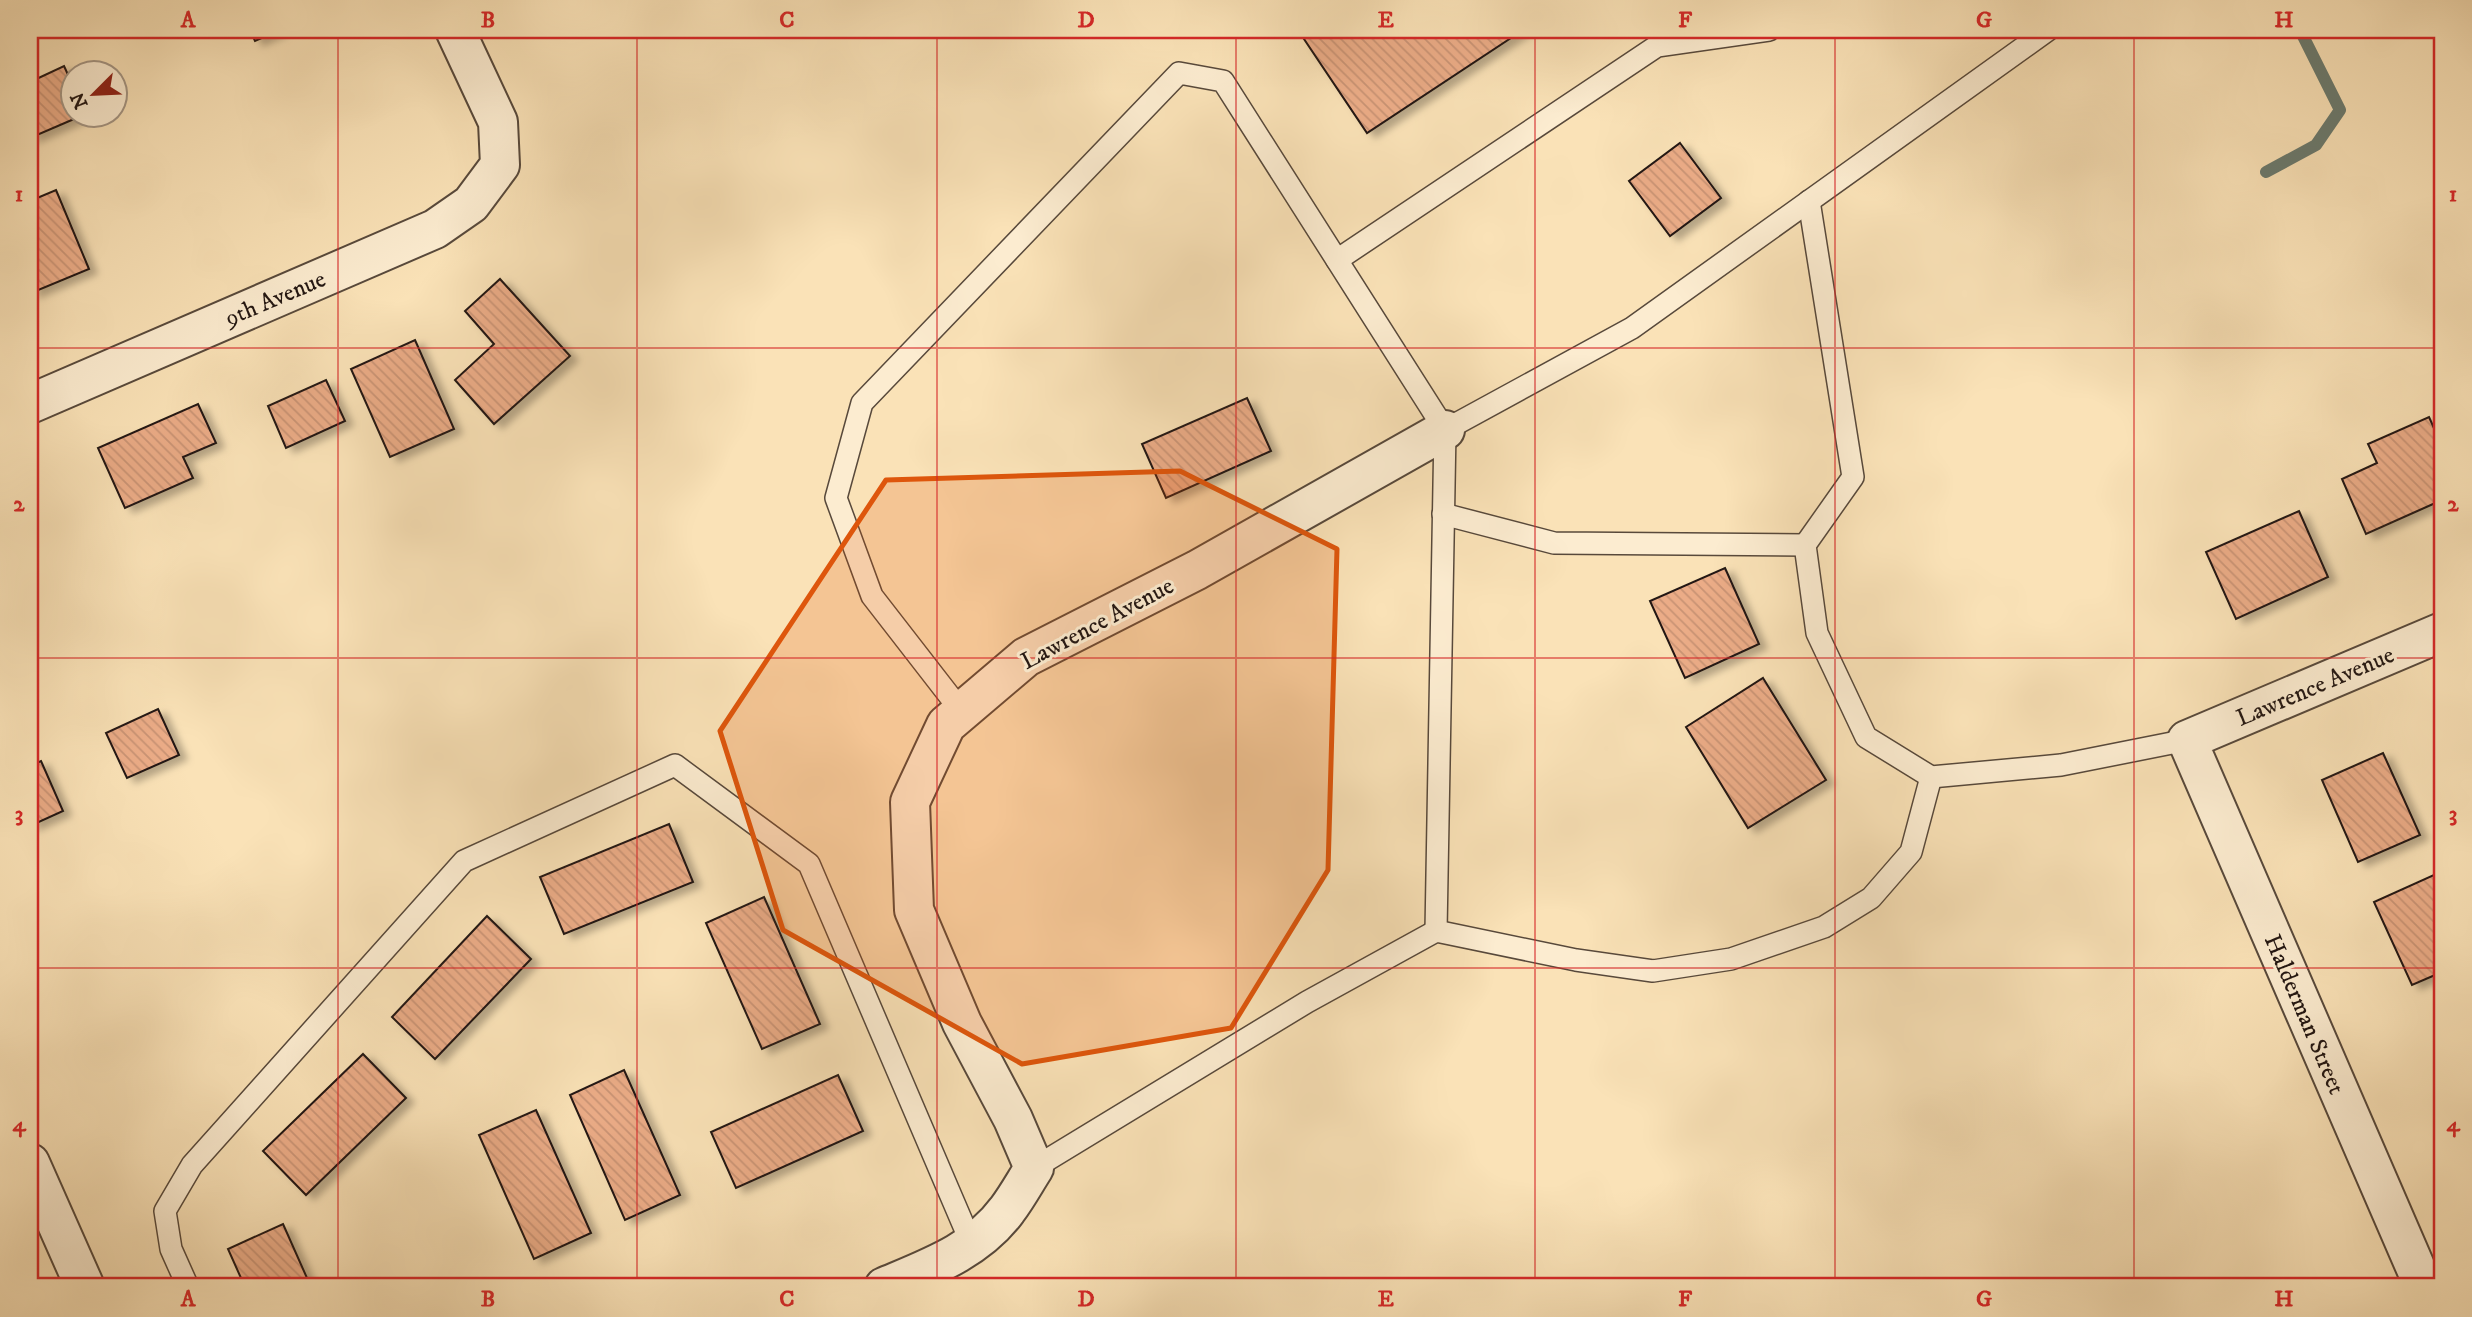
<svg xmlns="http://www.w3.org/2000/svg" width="2472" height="1317" font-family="'IM FELL DW Pica',serif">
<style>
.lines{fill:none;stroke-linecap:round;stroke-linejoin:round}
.stream{stroke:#6c7b6f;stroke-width:12}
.building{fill:url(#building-back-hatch);stroke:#221612;stroke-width:2;filter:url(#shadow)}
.service-casing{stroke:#58493b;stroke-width:24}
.minor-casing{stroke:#58493b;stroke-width:42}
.service{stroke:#fcecd0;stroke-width:21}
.minor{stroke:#fcecd0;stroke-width:38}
.marked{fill:#de560c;fill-opacity:0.2;stroke:#de560c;stroke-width:5;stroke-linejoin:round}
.grid{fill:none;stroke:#d62828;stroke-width:2;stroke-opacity:0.55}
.labels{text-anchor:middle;stroke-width:6;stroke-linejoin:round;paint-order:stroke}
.street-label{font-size:24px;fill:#221612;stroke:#fcecd0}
.neatline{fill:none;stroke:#d62828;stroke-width:2.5}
.grid-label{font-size:23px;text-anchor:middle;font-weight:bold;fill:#d62828}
</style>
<defs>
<pattern id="building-back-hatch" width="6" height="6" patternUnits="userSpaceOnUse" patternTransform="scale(1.75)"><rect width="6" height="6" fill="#ebac87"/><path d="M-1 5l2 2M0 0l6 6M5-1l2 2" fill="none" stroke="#c99374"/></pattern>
<filter id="shadow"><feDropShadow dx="8" dy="4.5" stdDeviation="3.5" flood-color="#0004"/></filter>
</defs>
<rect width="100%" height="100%" fill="#fae2b7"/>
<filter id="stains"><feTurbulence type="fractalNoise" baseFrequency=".00286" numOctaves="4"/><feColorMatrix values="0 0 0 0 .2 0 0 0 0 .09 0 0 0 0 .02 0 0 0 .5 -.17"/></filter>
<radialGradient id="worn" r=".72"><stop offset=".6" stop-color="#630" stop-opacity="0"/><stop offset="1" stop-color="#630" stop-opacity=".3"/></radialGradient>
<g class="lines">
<path class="stream" d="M2266,172L2316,145L2340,110L2300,30"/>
</g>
<g class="building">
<path d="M250,30H280L255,41Z"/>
<path d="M1318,30H1523L1367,133L1304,39Z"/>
<path d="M64,66L74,88V116H81L30,138V82Z"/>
<path d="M1680,143L1721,198L1670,236L1629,181Z"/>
<path d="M56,190L89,269L31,293L30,201Z"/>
<path d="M500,279L570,356L494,424L455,380L494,344L465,311Z"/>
<path d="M415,340L454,429L390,457L351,369Z"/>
<path d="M326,380L345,421L286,448L268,406Z"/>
<path d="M1247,398L1271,451L1166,498L1142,444Z"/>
<path d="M198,404L216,443L183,457L193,478L125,508L98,448Z"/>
<path d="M2429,417L2442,446V500L2366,534L2342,479L2377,463L2368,444Z"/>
<path d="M2299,511L2328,577L2236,619L2206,552Z"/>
<path d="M1725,568L1759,644L1685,678L1650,601Z"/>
<path d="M1763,678L1826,780L1748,828L1686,727Z"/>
<path d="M158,709L179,755L127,778L106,733Z"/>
<path d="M2383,753L2420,835L2358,862L2322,780Z"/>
<path d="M41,761L63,811L30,826V766Z"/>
<path d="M669,824L693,882L564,934L540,877Z"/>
<path d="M2436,874L2442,889V972L2412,985L2374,902Z"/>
<path d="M764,897L820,1024L762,1049L706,923Z"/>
<path d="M487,916L531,959L435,1059L392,1017Z"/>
<path d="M363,1054L406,1098L306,1195L263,1151Z"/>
<path d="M624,1070L680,1195L625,1220L570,1095Z"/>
<path d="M838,1075L863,1131L736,1188L711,1132Z"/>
<path d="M536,1110L591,1233L534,1259L479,1135Z"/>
<path d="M283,1224L311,1287H245L228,1249Z"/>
</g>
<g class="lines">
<g class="service-casing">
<g id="service">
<path d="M1809,201L1853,477L1805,545L1817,633L1866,737L1931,777L2061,765L2187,740"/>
<path d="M1337,260L1657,46L1769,30"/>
<path d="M1445,430L1632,328L2048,30"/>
<path d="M1443,514L1554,543L1805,545"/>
<path d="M962,712L872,596L836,498L862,403L1179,73L1223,81L1445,430L1436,931"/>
<path d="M1034,1168L1307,1002L1436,931L1576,960L1653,971L1731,959L1824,927L1871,898L1911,852L1931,777"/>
<path d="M188,1287L171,1249L165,1211L192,1165L464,861L675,765L809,864L972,1245"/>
</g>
</g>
<g class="minor-casing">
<g id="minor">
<path d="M30,404L435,229L471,204L500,165L498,122L455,30"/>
<path d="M30,1163L85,1287"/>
<path d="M884,1287C929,1268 977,1251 1007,1210C1017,1197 1025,1182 1034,1168L1013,1119L962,1023L914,910L910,802L946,725L1026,657L1197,570L1445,430"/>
<path d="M2424,1287L2187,740L2442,632"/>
</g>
</g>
<use href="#service" class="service"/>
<use href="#minor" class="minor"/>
</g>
<path class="marked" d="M1180,471L1337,549L1328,870L1231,1028L1022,1064L783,930L720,731L886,480Z"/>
<path class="grid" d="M338,30V1287M637,30V1287M937,30V1287M1236,30V1287M1535,30V1287M1835,30V1287M2134,30V1287M30,348H2442M30,658H2442M30,968H2442"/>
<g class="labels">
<g class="street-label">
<text transform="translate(275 298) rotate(-23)" y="8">9th Avenue</text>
<text transform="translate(1097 623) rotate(-28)" y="8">Lawrence Avenue</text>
<text transform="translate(2315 686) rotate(-23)" y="8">Lawrence Avenue</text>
<text transform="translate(2305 1014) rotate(67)" y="8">Halderman Street</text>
</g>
</g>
<rect width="2472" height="1317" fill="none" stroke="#fae2b7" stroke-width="77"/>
<g transform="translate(94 94) rotate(246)"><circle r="33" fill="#fcecd0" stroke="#a59684" stroke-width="2"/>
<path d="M0-5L12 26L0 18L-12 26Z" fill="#8f2418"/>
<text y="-10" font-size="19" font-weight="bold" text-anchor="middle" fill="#221612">N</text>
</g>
<rect x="38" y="38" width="2396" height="1240" class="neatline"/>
<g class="grid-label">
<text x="188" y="27">A</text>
<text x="488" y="27">B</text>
<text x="787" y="27">C</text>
<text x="1086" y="27">D</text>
<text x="1386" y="27">E</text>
<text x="1685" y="27">F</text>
<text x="1984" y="27">G</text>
<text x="2284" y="27">H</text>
<text x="19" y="201">1</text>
<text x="2453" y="201">1</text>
<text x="19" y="511">2</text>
<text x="2453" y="511">2</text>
<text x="19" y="821">3</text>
<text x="2453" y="821">3</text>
<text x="19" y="1131">4</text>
<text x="2453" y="1131">4</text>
<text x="188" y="1306">A</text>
<text x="488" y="1306">B</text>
<text x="787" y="1306">C</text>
<text x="1086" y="1306">D</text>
<text x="1386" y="1306">E</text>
<text x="1685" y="1306">F</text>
<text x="1984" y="1306">G</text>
<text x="2284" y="1306">H</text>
</g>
<rect width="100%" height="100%" filter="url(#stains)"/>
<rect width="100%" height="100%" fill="url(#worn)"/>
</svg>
